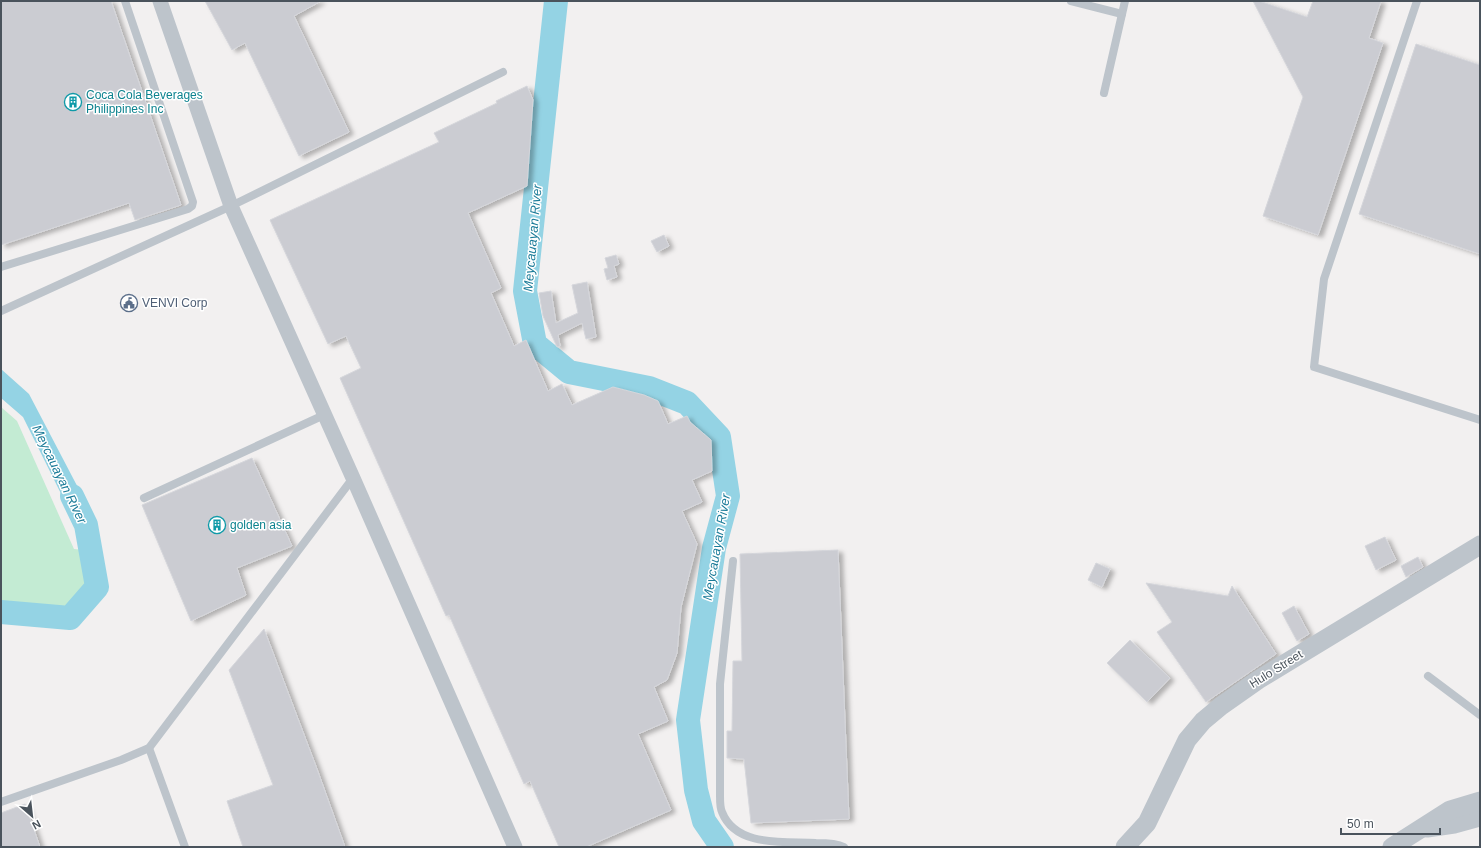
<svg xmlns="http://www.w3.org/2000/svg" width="1481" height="848" font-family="Helvetica,sans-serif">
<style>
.green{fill:#c3ebd3}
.water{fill:#94d3e4}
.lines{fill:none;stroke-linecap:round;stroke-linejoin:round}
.river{stroke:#94d3e4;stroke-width:24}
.building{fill:#cbccd2;stroke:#d5d6db;filter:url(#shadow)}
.service{stroke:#bdc4cb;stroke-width:8}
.minor{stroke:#bdc4cb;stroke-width:15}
.tertiary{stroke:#bdc4cb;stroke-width:19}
.labels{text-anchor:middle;stroke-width:3;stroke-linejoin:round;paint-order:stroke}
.culture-label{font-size:12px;fill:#0d838f;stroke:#fff;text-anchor:start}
.service-label{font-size:12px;fill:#4e5e75;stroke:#fff;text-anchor:start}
.street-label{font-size:12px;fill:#4a535c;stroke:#fff}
.water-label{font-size:13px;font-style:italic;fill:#1a7b98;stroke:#fff}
</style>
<defs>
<filter id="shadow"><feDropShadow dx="4.5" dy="2.5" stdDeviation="2" flood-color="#0004"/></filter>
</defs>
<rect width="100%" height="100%" fill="#f2f0f0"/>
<path class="green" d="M1,407L17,421L74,549L84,550L90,586L67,611L1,604Z"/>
<path class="water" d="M1,369L29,394L96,522L78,528L23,417L1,398Z"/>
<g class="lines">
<g class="river">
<path d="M556,1L525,291L535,344L569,372L649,388L687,403L719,437L728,496L714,548L688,720L696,790L704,821L722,847"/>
<path d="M1,612L70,618L97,587L86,525L72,496"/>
</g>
</g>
<g class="building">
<path d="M1,1H111L181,205L135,220L129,203L1,245Z"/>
<path d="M205,1H321L294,16L349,132L299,156L245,43L232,50Z"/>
<path d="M1253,1H1259L1307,17L1313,1H1381L1369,38L1383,43L1318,235L1263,216L1303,97Z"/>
<path d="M1416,44L1480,65V254L1359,214Z"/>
<path d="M527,86L533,100L527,186L468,213L501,288L491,293L514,346L526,340L548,391L562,384L572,405L613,387L644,395L658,401L668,424L687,416L690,422L711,440L712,471L692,480L702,502L682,511L697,544L681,607L677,653L667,680L654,687L668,721L638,734L671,810L586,847H559L530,781L524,784L449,615L446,616L340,378L361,368L346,336L328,344L270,220L439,142L434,133L497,103L496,101Z"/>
<path d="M664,235L669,246L657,252L651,241Z"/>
<path d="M616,255L619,264L614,266L617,277L607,280L604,269L608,268L605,258Z"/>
<path d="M587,282L596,337L586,339L582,323L558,335L560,346L557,347L543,316L539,293L551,291L556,323L578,313L572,285Z"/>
<path d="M252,458L292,546L237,568L246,595L191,621L142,505Z"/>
<path d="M1385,537L1396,560L1376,570L1365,546Z"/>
<path d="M838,550L849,819L751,823L744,759L727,758V731H732L733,661H742L740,554Z"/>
<path d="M1418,557L1423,567L1406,577L1401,566Z"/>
<path d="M1096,563L1110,569L1102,587L1088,580Z"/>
<path d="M1146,583L1228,596L1232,586L1276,654L1206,702L1157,632L1172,622Z"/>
<path d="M1294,606L1309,634L1297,641L1282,613Z"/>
<path d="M264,629L317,769L345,847H243L227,801L273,785L229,670Z"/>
<path d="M1130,640L1170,678L1147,702L1107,663Z"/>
<path d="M25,804L40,847H1V813Z"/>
</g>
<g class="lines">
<g class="service">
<path d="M1071,1L1122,14"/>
<path d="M1417,1L1324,279L1314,367L1480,420"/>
<path d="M1104,93L1125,1"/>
<path d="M1,267L188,209L192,206L193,202L125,1"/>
<path d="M1,311L231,206L503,72"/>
<path d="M144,498L324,415"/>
<path d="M733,561L720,684V796C720,801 720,808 722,812C736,848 786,841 816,843C825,843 836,843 844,847"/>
<path d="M1428,676L1480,715"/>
<path d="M149,748L185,847"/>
<path d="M1,802L121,760L149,748L353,478"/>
</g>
<path class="minor" d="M160,1L231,206L353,478L515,847"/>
<g class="tertiary">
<path d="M1427,828L1454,824L1480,817"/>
<path d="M1125,847L1147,823L1187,740L1203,721L1221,706L1258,680L1480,545"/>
<path d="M1392,847L1450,810L1480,801"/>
</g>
</g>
<defs>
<g id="building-ring" transform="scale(0.9)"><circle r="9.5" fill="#fff" stroke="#0f9aa8" stroke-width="1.5"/><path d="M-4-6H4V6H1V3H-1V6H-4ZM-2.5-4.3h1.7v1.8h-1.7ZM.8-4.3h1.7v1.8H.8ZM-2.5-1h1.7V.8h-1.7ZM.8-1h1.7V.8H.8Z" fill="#0f9aa8"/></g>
<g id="civic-ring" transform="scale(0.9)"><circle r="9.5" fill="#fff" stroke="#5c6f8a" stroke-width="1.5"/><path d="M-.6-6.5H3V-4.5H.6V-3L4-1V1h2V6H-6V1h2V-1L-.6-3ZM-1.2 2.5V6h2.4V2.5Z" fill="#5c6f8a"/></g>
</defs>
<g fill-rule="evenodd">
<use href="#building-ring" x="73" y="102"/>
<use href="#civic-ring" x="129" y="303"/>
<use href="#building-ring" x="217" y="525"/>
</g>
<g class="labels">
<g class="culture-label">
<text x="86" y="99">Coca Cola Beverages<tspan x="86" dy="14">Philippines Inc</tspan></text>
<text x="230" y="529">golden asia</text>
</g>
<g class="service-label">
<text x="142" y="307">VENVI Corp</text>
</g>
<g class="street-label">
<text transform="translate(1276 669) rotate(-32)" y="4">Hulo Street</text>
</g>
<g class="water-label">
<text transform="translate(532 238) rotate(-85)" y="5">Meycauayan River</text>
<text transform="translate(60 474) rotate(64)" y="5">Meycauayan River</text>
<text transform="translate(716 547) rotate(-80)" y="5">Meycauayan River</text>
</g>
</g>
<rect width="1481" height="848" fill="none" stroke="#4a535c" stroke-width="4"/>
<g transform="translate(32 816) rotate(152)" stroke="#ffffff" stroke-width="3" paint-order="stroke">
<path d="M0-3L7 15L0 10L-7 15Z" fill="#4a535c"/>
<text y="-6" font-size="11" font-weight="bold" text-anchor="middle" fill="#4a535c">N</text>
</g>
<path d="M1341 828v6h99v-6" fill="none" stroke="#4a535c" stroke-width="2"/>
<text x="1347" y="828" font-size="12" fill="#4a535c" stroke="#ffffff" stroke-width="3" paint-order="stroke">50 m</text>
</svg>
